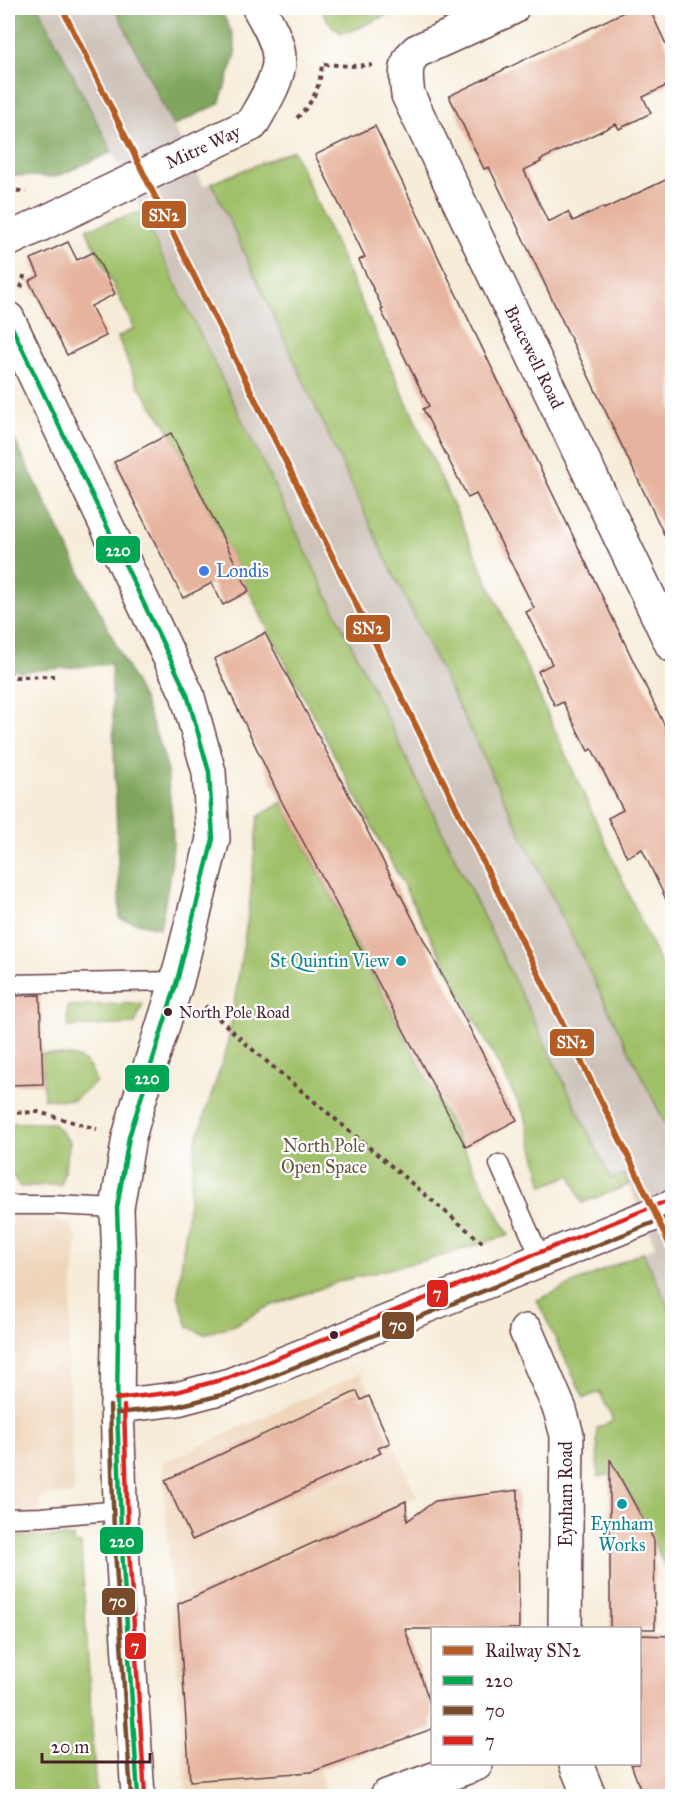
<svg xmlns="http://www.w3.org/2000/svg" width="680" height="1804" font-family="'IM FELL Great Primer',serif">
<style>
.built{fill:#efd6bb}
.industrial{fill:#cdc2b9}
.green{fill:#9fc068;stroke:#74704a;stroke-width:1.5}
.forest{fill:#7fa65c;stroke:#646244;stroke-width:1.5}
.building{fill:#e6b49e}
.lines{fill:none;stroke-linecap:round;stroke-linejoin:round}
.lane-casing{stroke:#643e45;stroke-width:21}
.street-casing{stroke:#643e45;stroke-width:36}
.secondary-casing{stroke:#643e45;stroke-width:36}
.primary-casing{stroke:#643e45;stroke-width:36}
.path{stroke:#643e45;stroke-width:4;stroke-dasharray:4.5 4.5;stroke-linecap:butt}
.lane{stroke:#fff;stroke-width:18}
.street{stroke:#fff;stroke-width:33}
.secondary{stroke:#fff;stroke-width:33}
.primary{stroke:#fff;stroke-width:33}
.bus-1-casing{stroke:#fff;stroke-width:9}
.bus-2-casing{stroke:#fff;stroke-width:9}
.bus-3-casing{stroke:#fff;stroke-width:9}
.bus-1{stroke:#00a651;stroke-width:4.5}
.bus-2{stroke:#7a4b2a;stroke-width:4.5}
.bus-3{stroke:#dc241f;stroke-width:4.5}
.rail-1-casing{stroke:#fff;stroke-width:10}
.rail-1{stroke:#b55b24;stroke-width:6}
.shop-dot{fill:#3f7fe0;stroke:#fff;stroke-width:2}
.culture-dot{fill:#0f9aa8;stroke:#fff;stroke-width:2}
.bus-dot{fill:#4a1f2b;stroke:#fff;stroke-width:2}
.labels{text-anchor:middle;stroke-width:4.5;stroke-linejoin:round;paint-order:stroke}
.bus-label{font-size:16px;fill:#4a1f2b;stroke:#fff;text-anchor:start}
.street-label{font-size:18px;fill:#4a1f2b;stroke:#fff}
.shop-label{font-size:18px;fill:#366cbe;stroke:#fff;text-anchor:start}
.culture-label{font-size:18px;fill:#0d838f;stroke:#fff;text-anchor:end}
.park-label{font-size:18px;fill:#685740;stroke:#fff}
.line-badge{stroke:#fff;stroke-width:2}
.badge-label{font-size:16px;text-anchor:middle;font-weight:bold;fill:#fff}
</style>
<rect width="100%" height="100%" fill="#fff"/>
<filter id="ink" filterUnits="userSpaceOnUse"><feTurbulence type="fractalNoise" baseFrequency=".0167" numOctaves="2"/><feDisplacementMap in="SourceGraphic" scale="12" xChannelSelector="R" yChannelSelector="G"/><feConvolveMatrix kernelMatrix="1 2 1 2 8 2 1 2 1" color-interpolation-filters="sRGB"/></filter>
<filter id="wash" filterUnits="userSpaceOnUse"><feTurbulence type="fractalNoise" baseFrequency=".008" numOctaves="4" result="noise"/><feDisplacementMap in="SourceGraphic" scale="24" xChannelSelector="R" yChannelSelector="G"/><feGaussianBlur stdDeviation="1.35" result="paint"/><feColorMatrix in="noise" values="0 0 0 0 0 0 0 0 0 0 0 0 0 0 0 0 0 1.4 0 .05"/><feComposite in="paint" operator="in"/></filter>
<g filter="url(#wash)">
<rect width="100%" height="100%" fill="#f6ecd8"/>
<g class="built">
<path d="M8,837L13,911L8,914Z"/>
<path d="M24,1210L73,1225L72,1234L78,1236L75,1254L68,1364L74,1489L73,1494L41,1496V1537H8V1212Z"/>
<path d="M361,1373L417,1497L261,1567L325,1791L186,1796L162,1463Z"/>
</g>
<path class="industrial" d="M39,8H115L203,186L212,183L385,557L565,923L672,1137V1315L643,1252L655,1246L624,1174L611,1180L147,221Z"/>
<g class="green">
<path d="M320,8H401L354,30L342,33L333,28Z"/>
<path d="M293,150L672,990V1137L565,923L385,557L212,183Z"/>
<path d="M141,212L611,1179L624,1174L629,1185L582,1203L571,1175L543,1186L525,1115L264,622L171,433L136,382L118,337L134,328L86,229Z"/>
<path d="M282,802L509,1235L438,1257L344,1280L265,1308L234,1325L204,1334L188,1327L178,1295L196,1141L227,1048L249,910L258,817Z"/>
<path d="M143,1003L135,1024L68,1027L67,1006Z"/>
<path d="M42,1054C68,1056 88,1052 96,1082L74,1100L44,1099Z"/>
<path d="M8,1123H53L70,1142L61,1184L20,1187L10,1171Z"/>
<path d="M643,1252L672,1315V1583L648,1529L618,1473L598,1477L597,1428L613,1421L600,1392L584,1398L537,1300Z"/>
<path d="M8,1537H73V1543L81,1544L96,1796H8Z"/>
</g>
<g class="forest">
<path d="M8,8H39L112,152L56,177L8,175Z"/>
<path d="M115,8H220L233,35L236,54L219,104L173,126Z"/>
<path d="M8,427L144,701L166,763L172,816L173,843L171,871L160,928L120,919L111,664L18,672L8,666Z"/>
</g>
<g id="blocks">
<g class="building">
<path d="M632,8H649L672,57V83L643,97L651,113L619,129L616,124L540,160L541,162L524,170L548,222L568,212L573,221L603,207L604,209L672,177V551L489,167L484,169L449,96Z"/>
<path d="M375,126L672,741V912L642,849L627,857L608,818L623,810L592,749L588,751L563,702L555,706L538,671L552,664L526,612L534,608L476,494L468,498L423,409L429,406L381,310L383,309L359,260L365,257L315,155Z"/>
<path d="M68,242L77,260L94,252L115,294L91,306L106,336L67,355L29,281L39,276L31,259Z"/>
<path d="M171,433L249,591L223,605L212,583L183,598L114,462Z"/>
<path d="M265,633L517,1120L466,1147L282,802L214,659Z"/>
<path d="M40,995L43,1084L8,1085V996Z"/>
<path d="M357,1391L361,1400L369,1396L390,1443L378,1448L381,1453L192,1540L165,1480Z"/>
<path d="M610,1459L654,1540L655,1629H610Z"/>
<path d="M518,1490L519,1629H405L432,1709V1729L311,1772L190,1781L178,1604L406,1501L407,1521L435,1501Z"/>
<path d="M639,1635L672,1636V1797H643L631,1764H639Z"/>
</g>
</g>
</g>
<g filter="url(#ink)">
<use href="#blocks" fill-opacity="0" stroke="#643e45" stroke-width="1.5"/>
<g class="lines">
<g class="lane-casing">
<g id="lane">
<path d="M8,984L177,981"/>
<path d="M499,1164L541,1259"/>
<path d="M8,1205H54L117,1208"/>
<path d="M8,1518L41,1517L121,1510"/>
</g>
</g>
<g class="street-casing">
<g id="street">
<path d="M512,8L417,51C403,62 406,78 408,95L672,645"/>
<path d="M8,240L252,124C261,107 280,79 279,59C279,42 267,22 259,8"/>
<path d="M526,1331L560,1410L567,1435L565,1628"/>
<path d="M576,1764L589,1796"/>
<path d="M387,1796L476,1764"/>
</g>
</g>
<g class="secondary-casing">
<path id="secondary" d="M117,1406L177,1399L230,1385L672,1207"/>
</g>
<g class="primary-casing">
<path id="primary" d="M8,319L187,694L209,772L213,839L177,981L139,1101L129,1137L117,1208L119,1266L117,1406L121,1533L138,1796"/>
</g>
<g class="path">
<path d="M297,118C314,101 320,87 322,64L351,66L372,65"/>
<path d="M8,189L26,192"/>
<path d="M21,288L25,272"/>
<path d="M8,671L15,677L54,676"/>
<path d="M205,1006L253,1050L484,1244"/>
<path d="M8,1113L38,1112L97,1129"/>
</g>
<use href="#lane" class="lane"/>
<use href="#street" class="street"/>
<use href="#secondary" class="secondary"/>
<use href="#primary" class="primary"/>
<g class="bus-1-casing">
<path id="bus-1" d="M8,319L187,694L209,772L213,839L177,981L129,1137L117,1208L119,1266L117,1406L121,1533L138,1796"/>
</g>
<g class="bus-2-casing">
<g id="bus-2">
<path d="M110,1406L114,1533L131,1796"/>
<path d="M118,1413L178,1406L233,1392L672,1215"/>
</g>
</g>
<g class="bus-3-casing">
<g id="bus-3">
<path d="M116,1399L176,1392L228,1378L669,1200"/>
<path d="M124,1406L128,1533L145,1796"/>
</g>
</g>
<use href="#bus-1" class="bus-1"/>
<use href="#bus-2" class="bus-2"/>
<use href="#bus-3" class="bus-3"/>
<g class="rail-1-casing">
<path id="rail-1" d="M62,8L636,1172L672,1250"/>
</g>
<use href="#rail-1" class="rail-1"/>
</g>
</g>
<circle class="shop-dot" cx="204" cy="571" r="6"/>
<g class="culture-dot">
<circle cx="401" cy="961" r="6"/>
<circle cx="622" cy="1504" r="6"/>
</g>
<g class="bus-dot">
<circle cx="168" cy="1012" r="5"/>
<circle cx="334" cy="1335" r="5"/>
</g>
<g class="labels">
<g class="bus-label">
<text x="179" y="1018">North Pole Road</text>
</g>
<g class="street-label">
<text transform="translate(203 147) rotate(-25)" y="6">Mitre Way</text>
<text transform="translate(534 357) rotate(64)" y="6">Bracewell Road</text>
<text transform="translate(566 1494) rotate(-90)" y="6">Eynham Road</text>
</g>
<g class="shop-label">
<text x="216" y="577">Londis</text>
</g>
<g class="culture-label">
<text x="389" y="967">St Quintin View</text>
<text x="622" y="1530" text-anchor="middle">Eynham<tspan x="622" dy="21">Works</tspan></text>
</g>
<g class="park-label">
<text x="324" y="1152">North Pole<tspan x="324" dy="21">Open Space</tspan></text>
</g>
</g>
<g class="line-badge">
<rect x="141" y="200" width="46" height="29" rx="6" fill="#b55b24"/>
<rect x="95" y="535" width="46" height="29" rx="6" fill="#00a651"/>
<rect x="345" y="614" width="46" height="29" rx="6" fill="#b55b24"/>
<rect x="549" y="1028" width="46" height="29" rx="6" fill="#b55b24"/>
<rect x="124" y="1064" width="46" height="29" rx="6" fill="#00a651"/>
<rect x="426" y="1279" width="23" height="29" rx="6" fill="#dc241f"/>
<rect x="381" y="1311" width="34" height="29" rx="6" fill="#7a4b2a"/>
<rect x="99" y="1526" width="45" height="29" rx="6" fill="#00a651"/>
<rect x="101" y="1587" width="35" height="29" rx="6" fill="#7a4b2a"/>
<rect x="124" y="1632" width="23" height="28" rx="6" fill="#dc241f"/>
</g>
<g class="badge-label">
<text x="164" y="221">SN2</text>
<text x="118" y="556">220</text>
<text x="368" y="634">SN2</text>
<text x="572" y="1048">SN2</text>
<text x="147" y="1084">220</text>
<text x="437" y="1299">7</text>
<text x="398" y="1331">70</text>
<text x="122" y="1547">220</text>
<text x="118" y="1607">70</text>
<text x="135" y="1652">7</text>
</g>
<rect width="680" height="1804" fill="none" stroke="#fff" stroke-width="30"/>
<rect x="431" y="1627" width="210" height="138" fill="#ffffff" stroke="#b7a5aa" stroke-width="1.5"/>
<rect x="443" y="1646" width="30" height="9" fill="#b55b24" stroke="#b7a5aa" stroke-width="1.5"/>
<text x="485" y="1657" font-size="18" fill="#4a1f2b">Railway SN2</text>
<rect x="443" y="1676" width="30" height="9" fill="#00a651" stroke="#b7a5aa" stroke-width="1.5"/>
<text x="485" y="1687" font-size="18" fill="#4a1f2b">220</text>
<rect x="443" y="1706" width="30" height="9" fill="#7a4b2a" stroke="#b7a5aa" stroke-width="1.5"/>
<text x="485" y="1717" font-size="18" fill="#4a1f2b">70</text>
<rect x="443" y="1736" width="30" height="9" fill="#dc241f" stroke="#b7a5aa" stroke-width="1.5"/>
<text x="485" y="1747" font-size="18" fill="#4a1f2b">7</text>
<path d="M42 1753v9h108v-9" fill="none" stroke="#4a1f2b" stroke-width="3"/>
<text x="51" y="1753" font-size="18" fill="#4a1f2b" stroke="#ffffff" stroke-width="4.5" paint-order="stroke">20 m</text>
</svg>
